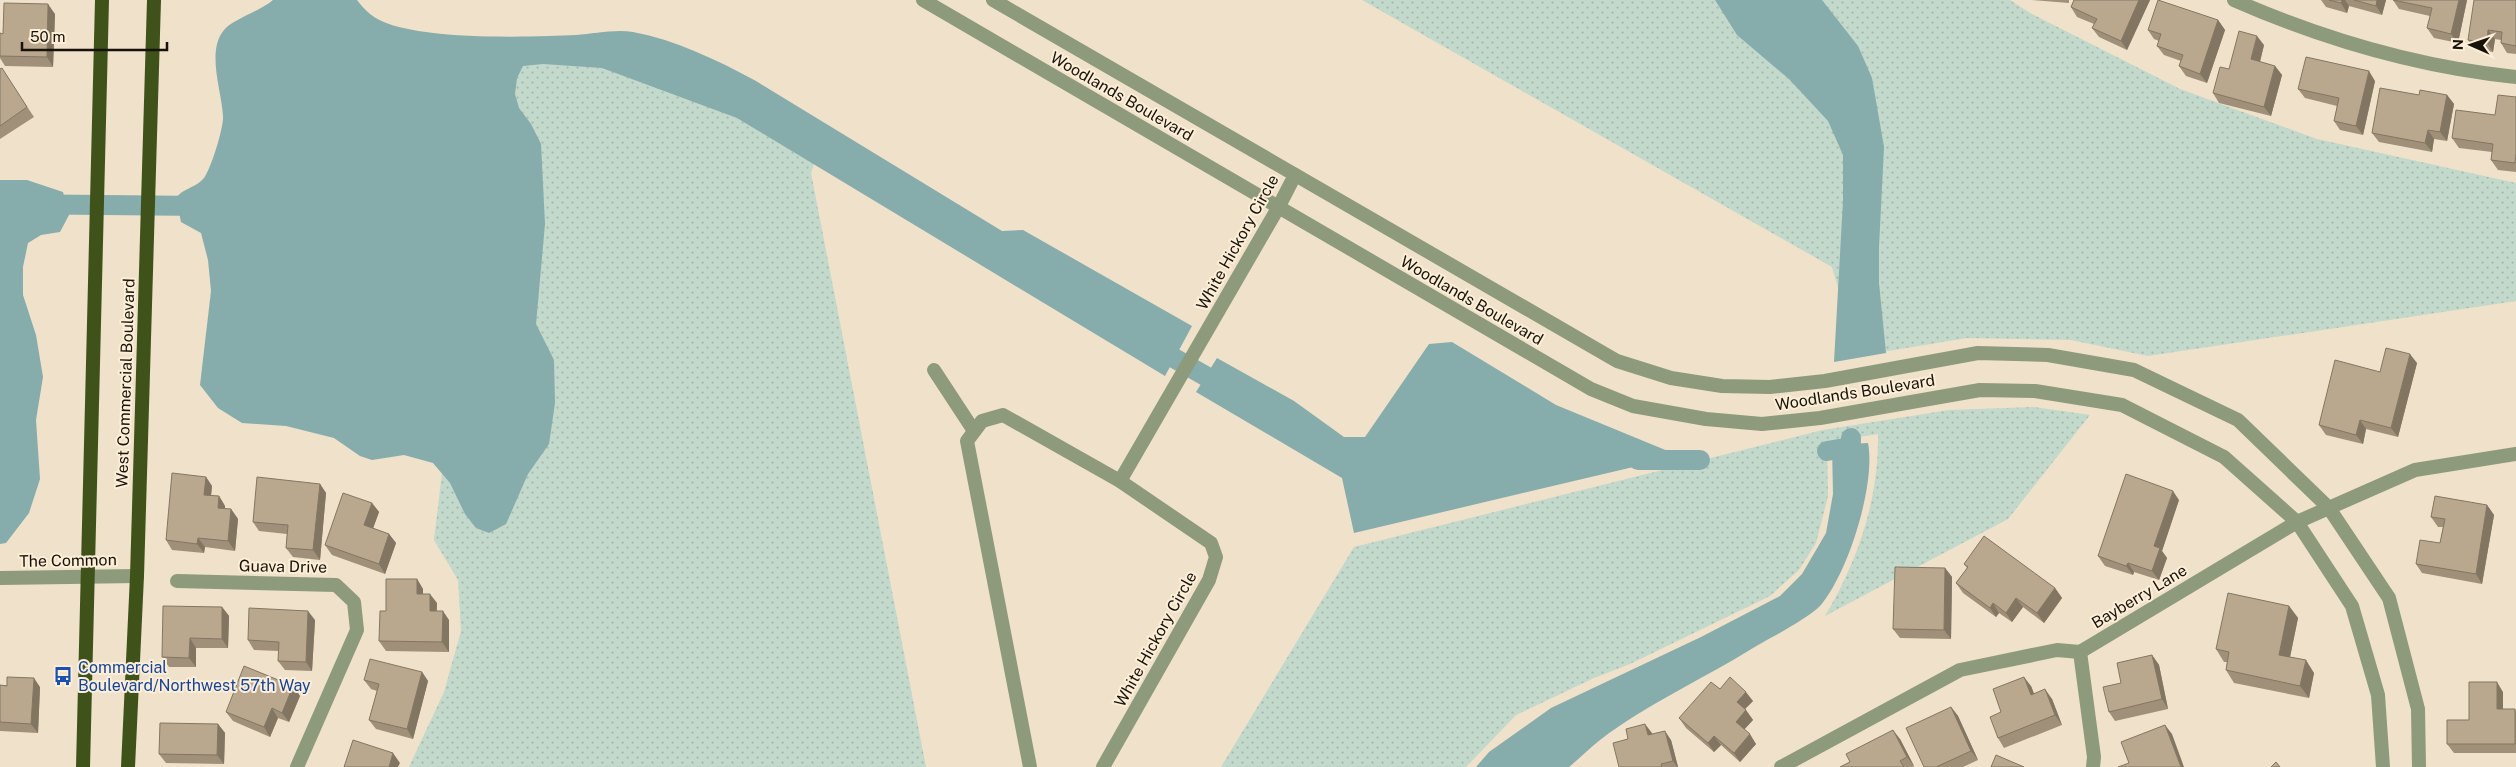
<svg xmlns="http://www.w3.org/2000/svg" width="2516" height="767" font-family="'Public Sans',sans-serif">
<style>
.grass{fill:url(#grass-dots)}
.water{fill:#87acac}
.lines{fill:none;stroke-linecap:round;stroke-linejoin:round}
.canal{stroke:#87acac;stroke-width:20}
.minor{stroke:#8e9a7c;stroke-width:14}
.trunk{stroke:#3f521a;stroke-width:14}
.wall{fill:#a0907a}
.shaded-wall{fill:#827663}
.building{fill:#baa88e;stroke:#827663}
.labels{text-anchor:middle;stroke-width:4;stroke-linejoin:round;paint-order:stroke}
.street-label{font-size:16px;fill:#17130a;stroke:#fceed7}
.transit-label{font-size:16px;fill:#164399;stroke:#fceed7;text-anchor:start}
</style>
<defs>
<pattern id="grass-dots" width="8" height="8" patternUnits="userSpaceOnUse" patternTransform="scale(1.25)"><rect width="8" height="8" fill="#c2d9cb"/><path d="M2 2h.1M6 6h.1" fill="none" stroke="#a6b9ad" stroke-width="1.8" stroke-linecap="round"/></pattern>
</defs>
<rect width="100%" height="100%" fill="#efe1ca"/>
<g class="grass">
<path d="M1362,0H2010L2030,13L2180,89L2317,139L2516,183V301L2148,356L2071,340L1967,338L1858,356L1832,267Z"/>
<path d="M590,47L819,151L811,173L926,767H409L444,692L461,631L458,580L434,540L491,61Z"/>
<path d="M2034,407L2090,415L2008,519L1825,616C1858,561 1879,499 1878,434L1827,442L1828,496L1816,543L1799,570L1770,596L1630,664L1594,678L1516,715L1466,767H1221L1354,547L1823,430L1949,410Z"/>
</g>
<g class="water">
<path d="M273,0H357C361,5 365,10 370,14C402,42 532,37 576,35C593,34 615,29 633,32C676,40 717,60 756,81L1002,231L1023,230L1192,326L1165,376L737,118L602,68L543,64L523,66L517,78L515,94L519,108L531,124L541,144L545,224L536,324L554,360L555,403L549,444L528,474L506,524L489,533L476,528L465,514L450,483L433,463L404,455L372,460L360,456L334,438L286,426L242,423L218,408L200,385L211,291L208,260L201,233L181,222L176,198C183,188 196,188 204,178C211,169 224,127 223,116C222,92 206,51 224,30C232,20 262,10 273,0Z"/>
<path d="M1715,0H1822L1858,46L1872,78L1884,147L1879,247V283L1886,353L1834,362L1843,201V155L1828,121L1789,79L1737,35Z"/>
<path d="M0,180H27L63,192L69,215L60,232L41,235L28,243L23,267V295L36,335L43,377L36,420L40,479L29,513L6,543L0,544Z"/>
<path d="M1452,342L1556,405L1680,456L1354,533L1342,478L1196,392L1217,358L1294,401L1344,437H1365L1429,344Z"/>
<path d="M1868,443C1876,484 1848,574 1820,606C1807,619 1770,638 1753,648C1703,679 1647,704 1600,740C1590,748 1580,758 1569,767H1476L1489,752L1551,708L1701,637L1780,596L1802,574L1826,533L1833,494L1832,445Z"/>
</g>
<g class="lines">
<g class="canal">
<path d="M0,204L205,206"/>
<path d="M1151,345L1230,390"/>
<path d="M1827,451L1851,447"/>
<path d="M1638,460H1700"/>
<path d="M1850,471L1851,438"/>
</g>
<g class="minor">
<path d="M923,0L1591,389L1633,406L1706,419L1762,424L1820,418L1980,390L2035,391L2122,405L2224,457L2297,522L2352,606L2378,695L2383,767"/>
<path d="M993,0L1617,361L1671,378L1722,386L1770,387L1825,381L1978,353L2048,355L2134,370L2238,420L2329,508L2389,598L2418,709L2419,767"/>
<path d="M2234,0C2323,39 2419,67 2516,77"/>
<path d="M934,370L974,431"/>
<path d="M1120,481L1278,208L1295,175"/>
<path d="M0,578L137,576"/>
<path d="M177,581L336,585L354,602L357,630L297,767"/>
<path d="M2080,652L2094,757L2093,767"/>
<path d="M1030,767L967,441L982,421L1003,415L1120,481L1211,543L1216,557L1209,580L1103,767"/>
<path d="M1781,767L1960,670L2057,650L2080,652L2297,522L2415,470L2516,454"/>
</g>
<g class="trunk">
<path d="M83,767L102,0"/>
<path d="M128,767L137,576L154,0"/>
</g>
</g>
<g class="wall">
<path d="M2032,0H2069V3Z"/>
<path d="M2074,0H2150L2127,50L2099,37L2092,28L2094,24L2077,17L2071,7Z"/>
<path d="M2321,0H2386L2382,15L2349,6L2347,13L2326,7Z"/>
<path d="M2393,0H2467L2458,43L2434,38L2427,28L2430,16L2399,9Z"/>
<path d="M2516,0V54L2507,53L2501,43V40L2495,39L2493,52L2475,49L2468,40Z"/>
<path d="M55,14L53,67L5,66L0,58V33L3,34Z"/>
<path d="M2218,20L2225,30L2207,83L2186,76L2179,66L2181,61L2164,55L2157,46L2159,41L2154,39L2148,30Z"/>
<path d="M2264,45L2260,62L2275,66L2282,75L2271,116L2219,103L2213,93L2229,69Z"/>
<path d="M0,69L8,78L34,117L0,139Z"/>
<path d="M2375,81L2363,135L2340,130L2334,121L2337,106L2305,98L2298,89Z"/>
<path d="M2419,95H2447L2454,104L2447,141L2434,139L2432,152L2379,142L2372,133Z"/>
<path d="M2516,97V172L2498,170L2491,160L2492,152L2459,148L2452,138L2495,115Z"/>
<path d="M2417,363L2398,437L2366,429L2363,444L2326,435L2319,425L2380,372Z"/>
<path d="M206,477L212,486L211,496H219L225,506V509H231L238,519L235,551L205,547L204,553L172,550L166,540Z"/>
<path d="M320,484L326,493L320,560L293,557L286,548L287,534L259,531L253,522Z"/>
<path d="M2179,500L2162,551L2167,558L2159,580L2134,572L2133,575L2105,566L2098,556Z"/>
<path d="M372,503L379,512L373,528L389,534L396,543L385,574L332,555L325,545Z"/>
<path d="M2487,505L2494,515L2482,584L2422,573L2416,564L2440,543L2443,527H2438L2431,517Z"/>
<path d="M1964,564L2055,588L2062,598L2044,623L2023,607L2012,622L1999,613L1996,617L1963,593L1956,583L1967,568Z"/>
<path d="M1945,568L1952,577L1951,639L1900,638L1893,629Z"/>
<path d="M417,579L423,589V594L437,603V611L449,620V652L386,651L379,641L386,611Z"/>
<path d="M2289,606L2298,618L2290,657L2314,673L2309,698L2234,683L2226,670L2227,662H2224L2216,649Z"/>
<path d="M222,607L229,616L228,648H196V667H169L162,657Z"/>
<path d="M315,620L312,671L285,670L278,661L279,651L254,650L248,640Z"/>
<path d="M2152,655L2159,665L2168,709L2115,721L2109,712L2121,683Z"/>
<path d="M422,672L428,681L413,739L376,729L369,720L377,691L371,689L364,680Z"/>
<path d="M0,685L40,687L38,733L0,731Z"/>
<path d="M293,686L300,696L289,722L278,718L270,737L233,721L226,712Z"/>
<path d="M2031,686L2034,694L2052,699L2062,725L2004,748L1998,738L2001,712Z"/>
<path d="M1720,689L1753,701L1745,709L1753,720L1744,729L1756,744L1740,762L1721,745L1714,752L1686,728L1679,718Z"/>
<path d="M2503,692V709L2516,710V753H2454L2447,744L2469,720Z"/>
<path d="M1951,707L1958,716L1978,760L1963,767H1924Z"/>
<path d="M218,724L225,733L224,764L166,763L159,754Z"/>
<path d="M1652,733V734L1671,740L1678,767H1619Z"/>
<path d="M1900,739L1914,766L1913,767H1840Z"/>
</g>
<g class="shaded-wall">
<path d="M2139,0H2150L2127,50L2121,41Z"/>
<path d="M2342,0H2345L2349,6L2347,13L2341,3Z"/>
<path d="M2377,0H2386L2382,15L2376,6Z"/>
<path d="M2459,0H2467L2458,43L2451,34Z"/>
<path d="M48,4L55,14L53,67L47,57Z"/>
<path d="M2218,20L2225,30L2207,83L2200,74Z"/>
<path d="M2488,30L2495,39L2493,52L2487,43Z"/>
<path d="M2257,36L2264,45L2258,69L2251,59Z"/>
<path d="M2275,66L2282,75L2271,116L2264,107Z"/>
<path d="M2369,71L2375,81L2363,135L2356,126Z"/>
<path d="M2447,95L2454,104L2447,141L2440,132Z"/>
<path d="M2428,130L2434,139L2432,152L2425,143Z"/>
<path d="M2410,354L2417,363L2398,437L2391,428Z"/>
<path d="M2360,420L2366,429L2363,444L2356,435Z"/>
<path d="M206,477L212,486L210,504L204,495Z"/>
<path d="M320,484L326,493L320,560L313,550Z"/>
<path d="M2173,491L2179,500L2162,551L2167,558L2159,580L2152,571L2154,546Z"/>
<path d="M219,496L225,506L224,517L218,508Z"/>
<path d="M372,503L379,512L371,534L364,525Z"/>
<path d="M2487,505L2494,515L2482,584L2476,574Z"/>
<path d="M231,509L238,519L235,551L228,541Z"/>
<path d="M389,534L396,543L385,574L379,564Z"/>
<path d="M198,538L205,547L204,553L197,544Z"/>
<path d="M2128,563L2134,572L2133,575L2126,566Z"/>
<path d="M1945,568L1952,577L1951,639L1944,630Z"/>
<path d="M417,579L423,589V603L417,594Z"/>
<path d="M2055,588L2062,598L2044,623L2037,613Z"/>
<path d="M430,594L437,603L436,620L430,611Z"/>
<path d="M2016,598L2023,607L2012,622L2006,613Z"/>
<path d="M1993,603L1999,613L1996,617L1990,608Z"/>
<path d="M2289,606L2298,618L2288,667L2279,655Z"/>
<path d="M222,607L229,616L228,648L222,639Z"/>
<path d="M308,611L315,620L312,671L306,662Z"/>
<path d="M443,611L449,620V652L442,642Z"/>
<path d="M190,638L196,648V667L189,658Z"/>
<path d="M2152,655L2159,665L2168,709L2162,699Z"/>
<path d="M2306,660L2314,673L2309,698L2300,686Z"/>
<path d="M422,672L428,681L413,739L407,729Z"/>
<path d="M2024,677L2031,686L2038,704L2031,695Z"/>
<path d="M34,678L40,687L38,733L31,724Z"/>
<path d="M2497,682L2503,692V718L2497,709Z"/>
<path d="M293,686L300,696L289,722L282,713Z"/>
<path d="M2045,689L2052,699L2062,725L2055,715Z"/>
<path d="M1746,692L1753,701L1743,711L1737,702Z"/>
<path d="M1951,707L1958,716L1978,760L1971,751Z"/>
<path d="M272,708L278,718L270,737L264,727Z"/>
<path d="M1746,710L1753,720L1743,731L1736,722Z"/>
<path d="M218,724L225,733L224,764L217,755Z"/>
<path d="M1645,724L1652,733L1655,744L1648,735Z"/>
<path d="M2165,725L2172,734L2184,767H2181Z"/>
<path d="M1893,730L1900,739L1914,766L1907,757Z"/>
<path d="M1665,731L1671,740L1678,767H1677L1673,761Z"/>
<path d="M1750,734L1756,744L1740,762L1734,753Z"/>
<path d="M1714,736L1721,745L1714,752L1708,743Z"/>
<path d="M393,753L400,763L398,767H389Z"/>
</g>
<g class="building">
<path d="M2074,0H2139L2121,41L2092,28L2097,19L2071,7Z"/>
<path d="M2158,0L2218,20L2200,74L2179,66L2183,55L2157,46L2161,34L2148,30Z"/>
<path d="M2329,0H2342L2341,3Z"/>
<path d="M2354,0H2377L2376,6Z"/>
<path d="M2393,0H2459L2451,34L2427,28L2432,8Z"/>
<path d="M2474,0H2516V46L2501,43L2502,32L2488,30L2487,43L2468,40Z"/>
<path d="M4,3L48,4L47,57L0,56V33L3,34Z"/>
<path d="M2239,31L2257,36L2251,59L2275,66L2264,107L2213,93L2220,67L2229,69Z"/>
<path d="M2306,57L2369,71L2356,126L2334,121L2339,98L2298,89Z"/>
<path d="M2,68L27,107L0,126V69Z"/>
<path d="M2380,88L2419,95L2420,90L2447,95L2440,132L2428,130L2425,143L2372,133Z"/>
<path d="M2498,95L2516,97V154L2515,163L2491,160L2493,144L2452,138L2456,110L2495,115Z"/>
<path d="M2386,348L2410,354L2391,428L2360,420L2356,435L2319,425L2335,360L2380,372Z"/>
<path d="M172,473L206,477L204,495L219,496L218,508L231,509L228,541L198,538L197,544L166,540Z"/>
<path d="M2126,474L2173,491L2154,546L2160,548L2152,571L2128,563L2126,566L2098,556Z"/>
<path d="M257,477L320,484L313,550L286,548L288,525L253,522Z"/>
<path d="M343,493L372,503L364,525L389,534L379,564L325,545Z"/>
<path d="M2435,496L2487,505L2476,574L2416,564L2420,540L2440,543L2445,519L2431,517Z"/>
<path d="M1984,536L2055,588L2037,613L2016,598L2006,613L1993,603L1990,608L1956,583L1968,567L1964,564Z"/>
<path d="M1895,567L1945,568L1944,630L1893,629Z"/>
<path d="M386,579H417V594H430V611H443L442,642L379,641L380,611H386Z"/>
<path d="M2228,593L2289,606L2279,655L2306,660L2300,686L2226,670L2229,652L2216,649Z"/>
<path d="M163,606L222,607V639L190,638L189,658L162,657Z"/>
<path d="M249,608L308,611L306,662L278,661L279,642L248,640Z"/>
<path d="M2152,655L2162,699L2109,712L2103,687L2121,683L2117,663Z"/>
<path d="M370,659L422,672L407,729L369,720L379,684L364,680Z"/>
<path d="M244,666L293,686L282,713L272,708L264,727L226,712Z"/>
<path d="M7,677L34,678L31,724L0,722V685L7,686Z"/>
<path d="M1730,677L1746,692L1737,702L1746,710L1736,722L1750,734L1734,753L1714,736L1708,743L1679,718L1711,682L1720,689Z"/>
<path d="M2024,677L2031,695L2045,689L2055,715L1998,738L1990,717L2001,712L1993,689Z"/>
<path d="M2469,682H2497V709H2515V744H2447V720H2469Z"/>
<path d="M1951,707L1971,751L1936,767H1924L1906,728Z"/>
<path d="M160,723L218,724L217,755L159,754Z"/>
<path d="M1645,724L1648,735L1665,731L1673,761L1661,764L1662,767H1619L1613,743L1628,739L1626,729Z"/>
<path d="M2165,725L2181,767H2118L2129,763L2121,742Z"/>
<path d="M1893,730L1907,757L1900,761L1904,767H1840L1850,762L1846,754Z"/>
<path d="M353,740L393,753L389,767H344Z"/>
<path d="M1996,755L2024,767H1991Z"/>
<path d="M2276,762L2280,767H2271Z"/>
</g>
<defs>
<g id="bus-bare" transform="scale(1.5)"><path d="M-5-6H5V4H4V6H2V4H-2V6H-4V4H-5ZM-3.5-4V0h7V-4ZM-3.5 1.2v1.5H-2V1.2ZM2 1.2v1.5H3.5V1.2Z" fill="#1a4fb4" stroke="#fceed7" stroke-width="2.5" paint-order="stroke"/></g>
</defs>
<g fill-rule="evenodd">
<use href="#bus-bare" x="63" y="676"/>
</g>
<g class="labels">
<g class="street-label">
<text transform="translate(1122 96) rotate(30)" y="6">Woodlands Boulevard</text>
<text transform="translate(1237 242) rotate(-61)" y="6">White Hickory Circle</text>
<text transform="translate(1472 300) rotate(30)" y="6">Woodlands Boulevard</text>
<text transform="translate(125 383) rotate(-88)" y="6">West Commercial Boulevard</text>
<text transform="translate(1855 392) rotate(-9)" y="6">Woodlands Boulevard</text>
<text transform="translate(68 560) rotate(-1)" y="6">The Common</text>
<text transform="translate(283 566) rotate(1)" y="6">Guava Drive</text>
<text transform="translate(2139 596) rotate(-31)" y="6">Bayberry Lane</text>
<text transform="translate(1155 639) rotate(-61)" y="6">White Hickory Circle</text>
</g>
<g class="transit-label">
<text x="78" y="673">Commercial<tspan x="78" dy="18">Boulevard/Northwest 57th Way</tspan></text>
</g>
</g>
<g transform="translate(2471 45) rotate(272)" stroke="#fceed7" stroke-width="4" paint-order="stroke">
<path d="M0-4L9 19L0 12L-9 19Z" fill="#17130a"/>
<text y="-8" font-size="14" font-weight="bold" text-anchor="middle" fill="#17130a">N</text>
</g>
<path d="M22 42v8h145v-8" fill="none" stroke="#17130a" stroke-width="2.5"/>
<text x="30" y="42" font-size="15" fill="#17130a" stroke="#fceed7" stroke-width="4" paint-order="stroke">50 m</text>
</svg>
